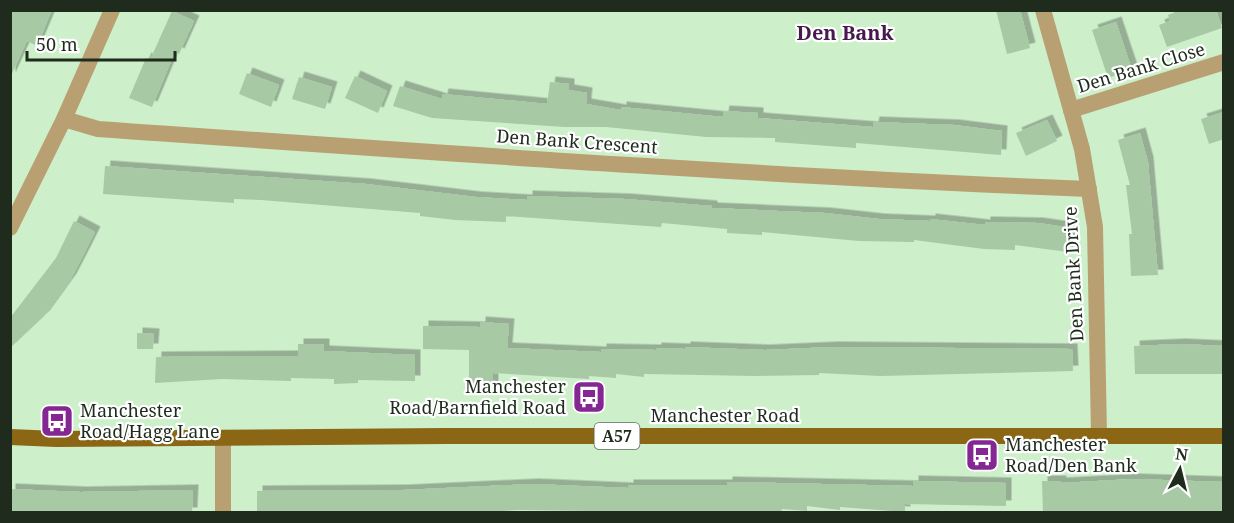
<svg xmlns="http://www.w3.org/2000/svg" width="1234" height="523" font-family="'Noto Serif',serif">
<style>
.building{fill:#a7c9a4;filter:url(#shadow)}
.lines{fill:none;stroke-linecap:round;stroke-linejoin:round}
.minor{stroke:#b8a072;stroke-width:16}
.primary{stroke:#8a6615;stroke-width:16}
.labels{text-anchor:middle;stroke-width:4.5;stroke-linejoin:round;paint-order:stroke}
.shield{fill:#fff;stroke:#626b61;stroke-width:1.5}
.shield-label{font-size:16px;font-weight:bold;fill:#1e2b1d}
.street-label{font-size:18px;fill:#1e2b1d;stroke:#fff}
.poi-label{font-size:18px;fill:#1e2b1d;stroke:#fff;text-anchor:start}
.neighbourhood-label{font-size:20px;font-weight:bold;fill:#471a4d;stroke:#fff}
</style>
<defs>
<filter id="shadow"><feDropShadow dx="5.5" dy="-5.5" stdDeviation="0" flood-color="#0004"/></filter>
</defs>
<rect width="100%" height="100%" fill="#cdefca"/>
<g class="building">
<path d="M10,10H52L37,46L27,41L10,78Z"/>
<path d="M996,10H1020L1030,48L1007,54Z"/>
<path d="M1181,10H1216L1222,28L1167,47L1159,25L1170,21L1168,15Z"/>
<path d="M172,11L194,21L179,54L175,52L152,107L129,98L146,58L150,60Z"/>
<path d="M1116,22L1132,70L1108,78L1092,30Z"/>
<path d="M247,73L279,85L271,107L239,94Z"/>
<path d="M355,76L387,91L378,113L345,98Z"/>
<path d="M299,77L332,87L325,109L292,99Z"/>
<path d="M550,82L569,84V90L587,93L586,104L621,110V107L723,117L724,111L758,113V118L873,127L874,122L954,125L1002,131L1001,155L856,143V148L775,142V138L706,137L606,127H565L432,118L393,106L400,86L442,99L443,94L547,104Z"/>
<path d="M1224,112V139L1209,144L1201,119Z"/>
<path d="M1047,120L1057,141L1026,156L1016,133Z"/>
<path d="M1140,133L1148,162L1158,275L1131,276L1129,234H1132L1126,185H1130L1118,140Z"/>
<path d="M105,166L366,184L476,197L527,200V196L625,199L712,206V208L825,213L879,219L930,221V219L985,225V222L1038,223L1072,228L1068,252L1015,245V250L984,249L914,240V242L859,241L762,232V235L727,233V229L662,223L661,227L506,216V222L455,220L420,216V213L261,200L234,199V203L103,194Z"/>
<path d="M74,221L95,232L85,252L71,279L44,316L10,348V318L56,258Z"/>
<path d="M480,322L509,324L507,348L601,352V349L656,350V348L685,349V347L765,350L832,347L1072,349L1073,371L880,376L819,373V375L756,376L644,374V377L616,374V378L589,376V379L493,373V395L469,394V350L423,349V326L480,327Z"/>
<path d="M137,333L154,334L153,349H137Z"/>
<path d="M298,344H324V351L415,355V381L358,380V383L334,384V379L291,378V381L222,379L155,383L156,357L298,356Z"/>
<path d="M1180,344L1224,346V374H1135L1134,346Z"/>
<path d="M1133,479L1224,482V511L1043,513L1042,481H1061V483Z"/>
<path d="M913,481L1006,483V506L905,504V512L840,507V510L807,506V511L782,509L781,512L747,513L518,510L464,513H257V491L403,490L533,484L628,488V485H727V482L913,486Z"/>
<path d="M10,489L81,492L193,490L192,513H10Z"/>
</g>
<g class="lines">
<g class="minor">
<path d="M1043,10L1082,149L1095,227L1099,435"/>
<path d="M1071,110L1224,62"/>
<path d="M64,119L98,129C428,152 758,176 1089,189"/>
<path d="M10,228L64,119L112,10"/>
<path d="M223,439V512"/>
</g>
<path class="primary" d="M10,437L56,439L445,436H1224"/>
</g>
<defs>
<g id="bus-square" transform="scale(1.725)"><rect x="-9" y="-9" width="18" height="18" rx="4" fill="#852792" stroke="#fff"/><path d="M-5-6H5V4H4V6H2V4H-2V6H-4V4H-5ZM-3.5-4V0h7V-4ZM-3.5 1.2v1.5H-2V1.2ZM2 1.2v1.5H3.5V1.2Z" fill="#fff"/></g>
</defs>
<g fill-rule="evenodd">
<use href="#bus-square" x="589" y="397"/>
<use href="#bus-square" x="57" y="421"/>
<use href="#bus-square" x="982" y="455"/>
</g>
<g class="labels">
<rect class="shield" x="594.5" y="423" width="45" height="26" rx="4.5"/>
<g class="shield-label">
<text x="617" y="442">A57</text>
</g>
<g class="street-label">
<text transform="translate(1141 68) rotate(-17)" y="6">Den Bank Close</text>
<text transform="translate(577 142) rotate(4)" y="6">Den Bank Crescent</text>
<text transform="translate(1074 274) rotate(-93)" y="6">Den Bank Drive</text>
<text x="725" y="422">Manchester Road</text>
</g>
<g class="poi-label">
<text x="566" y="393" text-anchor="end">Manchester<tspan x="566" dy="21">Road/Barnfield Road</tspan></text>
<text x="80" y="417">Manchester<tspan x="80" dy="21">Road/Hagg Lane</tspan></text>
<text x="1005" y="451">Manchester<tspan x="1005" dy="21">Road/Den Bank</tspan></text>
</g>
<g class="neighbourhood-label">
<text x="845" y="40">Den Bank</text>
</g>
</g>
<rect width="1234" height="523" fill="none" stroke="#1e2b1d" stroke-width="24"/>
<g transform="translate(1180 469) rotate(7)" stroke="#ffffff" stroke-width="4.5" paint-order="stroke">
<path d="M0-4.5L10 22L0 15L-10 22Z" fill="#1e2b1d"/>
<text y="-9" font-size="16" font-weight="bold" text-anchor="middle" fill="#1e2b1d">N</text>
</g>
<path d="M27 51v9h148v-9" fill="none" stroke="#1e2b1d" stroke-width="3"/>
<text x="36" y="51" font-size="18" fill="#1e2b1d" stroke="#ffffff" stroke-width="4.5" paint-order="stroke">50 m</text>
</svg>
